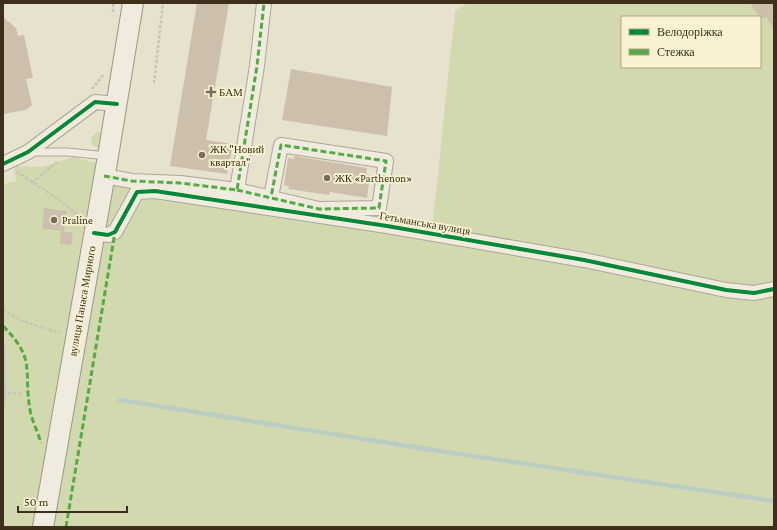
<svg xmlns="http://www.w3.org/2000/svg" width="777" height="530" font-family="'Crimson Pro',serif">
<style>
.green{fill:#d3d9ae;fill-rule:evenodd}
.water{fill:#b9cdc3}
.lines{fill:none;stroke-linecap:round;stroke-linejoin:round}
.stream{stroke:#b9cdc3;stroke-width:4.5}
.building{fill:#ccc0ad}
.lane-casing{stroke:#aca696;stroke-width:9}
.street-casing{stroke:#aca696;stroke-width:16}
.secondary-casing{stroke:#9c9686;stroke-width:22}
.path{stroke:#c7c3b6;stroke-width:2.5;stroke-dasharray:3 2;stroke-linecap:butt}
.lane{stroke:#efebdf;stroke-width:7}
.street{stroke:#efebdf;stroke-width:14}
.secondary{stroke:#efebdf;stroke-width:20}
.quiet{stroke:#55ab43;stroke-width:3;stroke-dasharray:6 3;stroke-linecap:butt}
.cycleway-casing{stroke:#f9f2d2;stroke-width:6}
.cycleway{stroke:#00873e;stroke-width:4}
.poi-dot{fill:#786e5b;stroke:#f9f2d2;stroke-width:1.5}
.labels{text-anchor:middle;stroke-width:3.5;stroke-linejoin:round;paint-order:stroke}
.poi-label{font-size:11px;fill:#3c301d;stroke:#f9f2d2;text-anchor:start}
.street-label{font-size:11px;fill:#3c301d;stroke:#f9f2d2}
</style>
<rect width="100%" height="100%" fill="#e7e2cd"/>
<g class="green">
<path d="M467,3H774V527H49L110,183L431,239L455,11ZM622,17H760V67H622Z"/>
<path d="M96,132L103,133L101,148C95,148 91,145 91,138Z"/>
<path d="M73,157L97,163L35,527H3V184L16,181L14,166L42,167Z"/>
</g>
<path class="water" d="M3,344L5,347L6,395L3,414Z"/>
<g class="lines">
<path class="stream" d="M120,400L420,448L774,501"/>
</g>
<g class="building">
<path d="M197,3H229L206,140L233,144L227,174L170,166Z"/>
<path d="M750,3H774V30L766,17L761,19Z"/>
<path d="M3,17L16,28L18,36L24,35L33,78L26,79L32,105L26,110L3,114Z"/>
<path d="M291,69L392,87L387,136L282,120Z"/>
<path d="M294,156L367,168L366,174L370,175L367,198L330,192L329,195L288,189L289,186L284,185L288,158L294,159Z"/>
<path d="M44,208L67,211L64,231L42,229Z"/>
<path d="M61,231L73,233L71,245L60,244Z"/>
</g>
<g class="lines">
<g class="lane-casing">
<path id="lane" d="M30,152H67L108,156"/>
</g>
<g class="street-casing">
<g id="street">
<path d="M3,164L28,152L95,102L117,104"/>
<path d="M104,176L132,181L180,183L237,190L257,66L264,3"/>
<path d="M237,190L319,209L379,208L386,161L281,145L271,197"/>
<path d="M94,233L108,235L115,232L137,192L155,191L387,226L584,260L726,290L754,293L774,289"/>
</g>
</g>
<g class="secondary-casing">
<path id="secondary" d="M43,527L108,156L133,3"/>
</g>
<g class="path">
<path d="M113,12V3"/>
<path d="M154,83L163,3"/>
<path d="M92,89L104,74"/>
<path d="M17,172L64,203L80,217"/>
<path d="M32,183L57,162"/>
<path d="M3,310L22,321L60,333"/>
<path d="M3,392L22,394"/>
</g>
<use href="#lane" class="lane"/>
<use href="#street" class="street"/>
<use href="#secondary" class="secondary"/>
<g class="quiet">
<path d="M104,176L132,181L180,183L237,190L257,66L264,3"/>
<path d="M237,190L319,209L379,208L386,161L281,145L271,197"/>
<path d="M3,326C37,360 23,370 30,410C32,421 38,432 41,443"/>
<path d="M66,527L115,232"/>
</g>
<g class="cycleway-casing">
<g id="cycleway">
<path d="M3,164L28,152L95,102L117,104"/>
<path d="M94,233L108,235L115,232L137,192L155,191L387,226L584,260L726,290L754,293L774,289"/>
</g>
</g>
<use href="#cycleway" class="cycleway"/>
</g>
<g class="poi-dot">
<path d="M209 86h4v4h4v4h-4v4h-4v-4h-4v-4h4z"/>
<circle cx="202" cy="155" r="4"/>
<circle cx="327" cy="178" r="4"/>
<circle cx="54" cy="220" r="4"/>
</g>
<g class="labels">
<g class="poi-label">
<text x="219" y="96">БАМ</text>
<text x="210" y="153">ЖК "Новий<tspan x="210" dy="13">квартал"</tspan></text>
<text x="335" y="182">ЖК «Parthenon»</text>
<text x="62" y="224">Praline</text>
</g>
<g class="street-label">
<text transform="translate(425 223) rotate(10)" y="4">Гетьманська вулиця</text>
<text transform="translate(82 301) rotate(-80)" y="4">вулиця Панаса Мирного</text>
</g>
</g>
<rect width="777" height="530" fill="none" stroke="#3c301d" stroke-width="8"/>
<rect x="621" y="16" width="140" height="52" fill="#f9f2d2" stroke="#ada48a"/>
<rect x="629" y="29" width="20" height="6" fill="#00873e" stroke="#ada48a"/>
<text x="657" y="36" font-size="12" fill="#3c301d">Велодоріжка</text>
<rect x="629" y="49" width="20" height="6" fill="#55ab43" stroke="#ada48a"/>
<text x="657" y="56" font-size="12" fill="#3c301d">Стежка</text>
<path d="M18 506v6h109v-6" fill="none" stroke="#3c301d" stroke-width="2"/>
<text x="24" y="506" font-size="12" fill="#3c301d" stroke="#f9f2d2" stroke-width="3" paint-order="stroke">50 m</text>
</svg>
